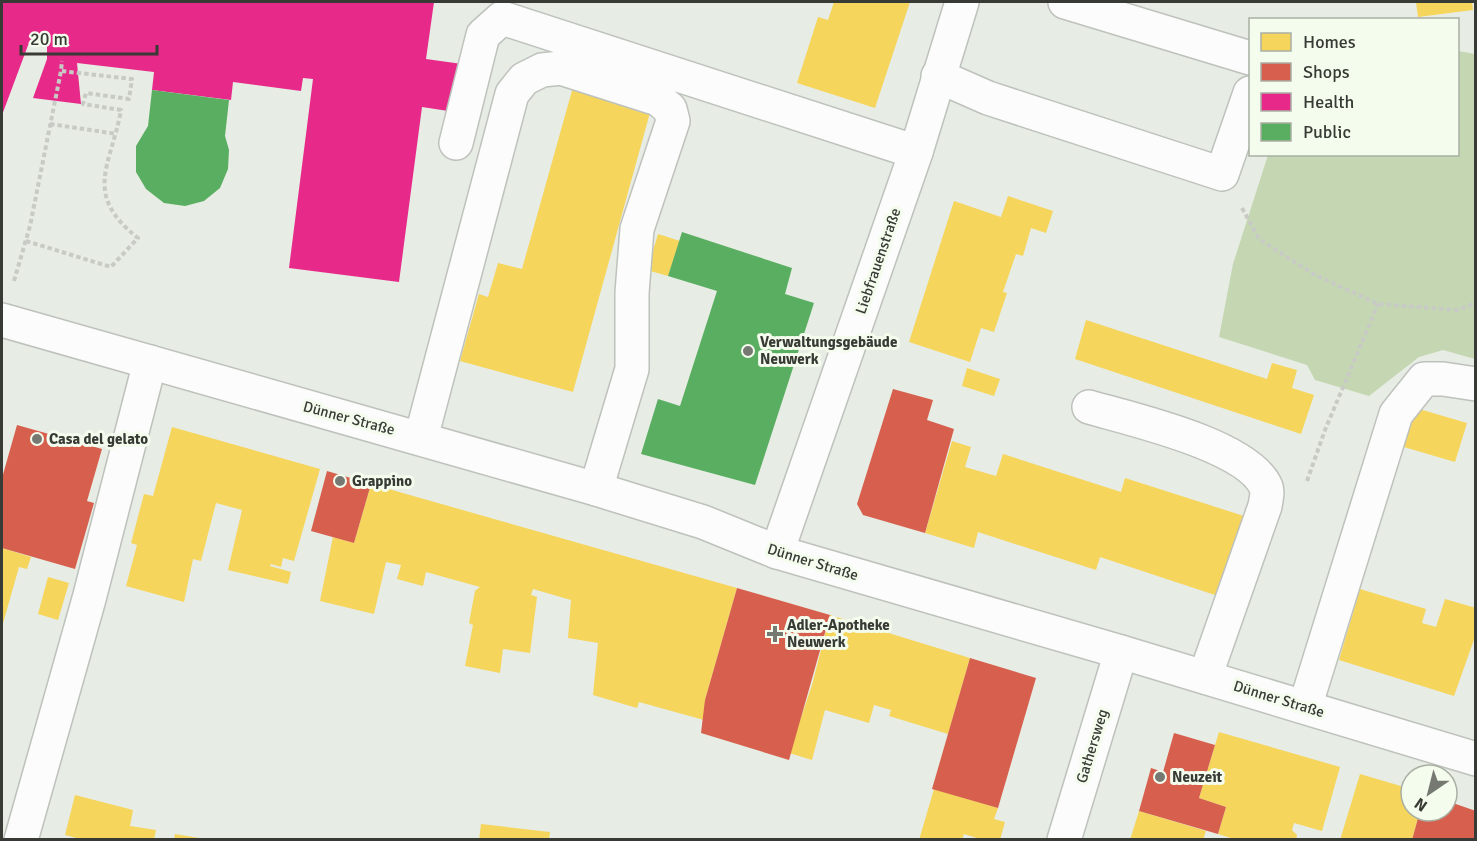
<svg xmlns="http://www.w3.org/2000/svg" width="1477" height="841" font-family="Signika,sans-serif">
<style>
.green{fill:#c5d7b2}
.homes{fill:#f6d55c}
.shops{fill:#d6604d}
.health{fill:#e7298a}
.public{fill:#5aae61}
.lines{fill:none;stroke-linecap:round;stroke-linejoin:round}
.minor-casing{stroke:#bec2bc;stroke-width:36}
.path{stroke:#c8cac5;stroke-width:4;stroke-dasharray:4.5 3;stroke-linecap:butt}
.minor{stroke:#fbfcfb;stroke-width:33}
.poi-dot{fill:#757972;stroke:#f4fced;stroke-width:2}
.labels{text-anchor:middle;stroke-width:6;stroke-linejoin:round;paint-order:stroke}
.street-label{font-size:15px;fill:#383b35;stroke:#f4fced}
.poi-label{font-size:15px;font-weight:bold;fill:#383b35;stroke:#f4fced;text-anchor:start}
</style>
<rect width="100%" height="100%" fill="#e7ece4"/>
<path class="green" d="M1458,51L1475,54V359L1443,350L1419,357L1369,396L1315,380L1307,365L1219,337L1233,264L1268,155L1458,154Z"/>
<g class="homes">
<path d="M834,2H910L875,108L797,83L818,17L828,20Z"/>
<path d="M1416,2H1472L1473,10L1418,17Z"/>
<path d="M573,87L651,109L573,392L460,361L479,294L488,297L498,263L522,269Z"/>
<path d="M1008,196L1053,211L1046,233L1031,228L1023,256L1016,254L1003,292L1007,293L994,332L981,328L970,362L909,342L954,201L1001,217Z"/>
<path d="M658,234L680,241L668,276L647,270Z"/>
<path d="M1086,320L1267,379L1272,363L1297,370L1292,388L1314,395L1301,434L1075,359Z"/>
<path d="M967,368L1000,379L994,396L962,386Z"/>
<path d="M1409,406L1467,423L1455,462L1397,445Z"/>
<path d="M172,427L320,469L294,561L283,558L281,567L271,564L270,566L291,572L288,584L228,570L242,510L216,503L201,561L193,559L184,602L126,586L137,545L131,543L144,494L153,496Z"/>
<path d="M952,441L971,447L965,467L996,476L1003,454L1121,492L1125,478L1244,516L1218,596L1100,557L1096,570L978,532L974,548L925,533Z"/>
<path d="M371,484L737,588L705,700L704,720L639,702L637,708L593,695L598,643L568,638L571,600L533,589L531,595L537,597L530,653L503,649L500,673L465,666L473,625L469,623L475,591L480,587L426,572L423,586L397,579L401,565L386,562L374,614L320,601L333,537L354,543Z"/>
<path d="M2,548L31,557L27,569L19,567L2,627Z"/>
<path d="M48,577L69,583L58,620L38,614Z"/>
<path d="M1360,589L1426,609L1422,623L1436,627L1445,599L1476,608V634L1454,696L1339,660Z"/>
<path d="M830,615L970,658L948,734L889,716L891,710L874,705L869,723L825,710L812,760L789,753L812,685Z"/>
<path d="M1219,732L1340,767L1322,831L1294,823L1292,830L1297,835L1296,840H1237L1218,834L1226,807L1199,798Z"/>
<path d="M1360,774L1411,789V811H1420L1412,840H1340Z"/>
<path d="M934,789L998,808L994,819L1005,822L1000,840H983L964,834L962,840H919Z"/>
<path d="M75,795L133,810L130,826L156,830L154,840H84L65,835Z"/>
<path d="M1139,811L1206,831L1203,840H1130Z"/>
<path d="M481,824L550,832L549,840H479Z"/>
<path d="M175,834L199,838V840H174Z"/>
</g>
<g class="shops">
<path d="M893,389L933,400L927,420L954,429L925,533L863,515L857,504Z"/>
<path d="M17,425L102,449L87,501L94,503L75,569L2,548V478Z"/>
<path d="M327,471L371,484L354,543L311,531Z"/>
<path d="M737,588L830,615L789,760L701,733L705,700Z"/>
<path d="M970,658L1036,678L998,808L932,789Z"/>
<path d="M1174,733L1215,745L1199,798L1226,807L1218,834L1139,811L1151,768L1163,772Z"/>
<path d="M1447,801L1476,811V840H1412L1420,811H1447Z"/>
</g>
<path class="health" d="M2,2H434L426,59L462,64L455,112L422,107L399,282L289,268L313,79L303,78L301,91L233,82L231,100L152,90L154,72L77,63L81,104L33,98L47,59V47L30,40L2,115Z"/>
<g class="public">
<path d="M152,90L229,100L225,136L229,150L228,169L220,188L204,201L185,206L164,203L146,189L136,172V146L148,126Z"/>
<path d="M682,232L792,268L785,294L814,303L755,485L641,454L658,399L680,406L717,291L668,276Z"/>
</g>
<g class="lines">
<g class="minor-casing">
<g id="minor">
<path d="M1065,2L1250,58"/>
<path d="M938,76L988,98L1222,174L1250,93"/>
<path d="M456,143L483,35L502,18L916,152"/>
<path d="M2,320L596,489L703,522L777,552L1121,652L1476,759"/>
<path d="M1089,407C1130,419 1248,445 1266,487C1268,492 1266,500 1265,506L1205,677"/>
<path d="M421,438L512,94L524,79L542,70L561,68L658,99L670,109L673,121L637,229L632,293V369L596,489"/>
<path d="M777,552L916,152L962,2"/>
<path d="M1305,707L1396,414L1424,379H1443L1476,384"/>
<path d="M21,840L89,599L150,362"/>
<path d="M1064,840L1121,652"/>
</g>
</g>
<g class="path">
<path d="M50,124L117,134"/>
<path d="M1242,208L1259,239L1315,275L1378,304L1457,310L1476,303"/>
<path d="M26,241L111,267L138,238C82,194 111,166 121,110L83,104L86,93L129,99L132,79L61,71L62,61"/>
<path d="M14,281L30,226L61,71"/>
<path d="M1307,481L1325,430L1378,304"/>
</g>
<use href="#minor" class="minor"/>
</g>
<g class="poi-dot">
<circle cx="748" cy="351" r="6"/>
<circle cx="37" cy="439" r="6"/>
<circle cx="340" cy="481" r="6"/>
<path d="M772 625h6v6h6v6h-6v6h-6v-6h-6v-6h6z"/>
<circle cx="1160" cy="777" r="6"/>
</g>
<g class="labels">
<g class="street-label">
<text transform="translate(878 261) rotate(-71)" y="5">Liebfrauenstraße</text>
<text transform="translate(349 418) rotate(15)" y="5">Dünner Straße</text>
<text transform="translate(813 562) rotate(17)" y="5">Dünner Straße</text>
<text transform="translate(1279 699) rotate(17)" y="5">Dünner Straße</text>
<text transform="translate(1092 746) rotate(-73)" y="5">Gathersweg</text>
</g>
<g class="poi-label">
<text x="760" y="347">Verwaltungsgebäude<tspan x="760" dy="17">Neuwerk</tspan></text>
<text x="49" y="444">Casa del gelato</text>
<text x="352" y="486">Grappino</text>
<text x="787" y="630">Adler-Apotheke<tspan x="787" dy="17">Neuwerk</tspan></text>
<text x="1172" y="782">Neuzeit</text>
</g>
</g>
<rect width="1477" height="841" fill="none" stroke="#383b35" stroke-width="6"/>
<rect x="1249" y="18" width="210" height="138" fill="#f4fced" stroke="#a9afa3" stroke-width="1.5"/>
<rect x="1261" y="33" width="30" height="18" fill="#f6d55c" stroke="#a9afa3" stroke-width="1.5"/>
<text x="1303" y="48" font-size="18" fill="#383b35">Homes</text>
<rect x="1261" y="63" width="30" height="18" fill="#d6604d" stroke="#a9afa3" stroke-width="1.5"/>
<text x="1303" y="78" font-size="18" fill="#383b35">Shops</text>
<rect x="1261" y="93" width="30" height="18" fill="#e7298a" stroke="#a9afa3" stroke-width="1.5"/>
<text x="1303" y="108" font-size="18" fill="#383b35">Health</text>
<rect x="1261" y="123" width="30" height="18" fill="#5aae61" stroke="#a9afa3" stroke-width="1.5"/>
<text x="1303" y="138" font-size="18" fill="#383b35">Public</text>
<g transform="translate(1429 793) rotate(215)"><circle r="28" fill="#f4fced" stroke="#a9afa3" stroke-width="1.5"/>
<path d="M0-4.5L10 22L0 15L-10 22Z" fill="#757972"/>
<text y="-9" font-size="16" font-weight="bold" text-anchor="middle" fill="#383b35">N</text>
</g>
<path d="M21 45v9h136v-9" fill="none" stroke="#383b35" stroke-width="3"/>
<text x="30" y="45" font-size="18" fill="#383b35" stroke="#f4fced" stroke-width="4.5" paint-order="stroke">20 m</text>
</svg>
